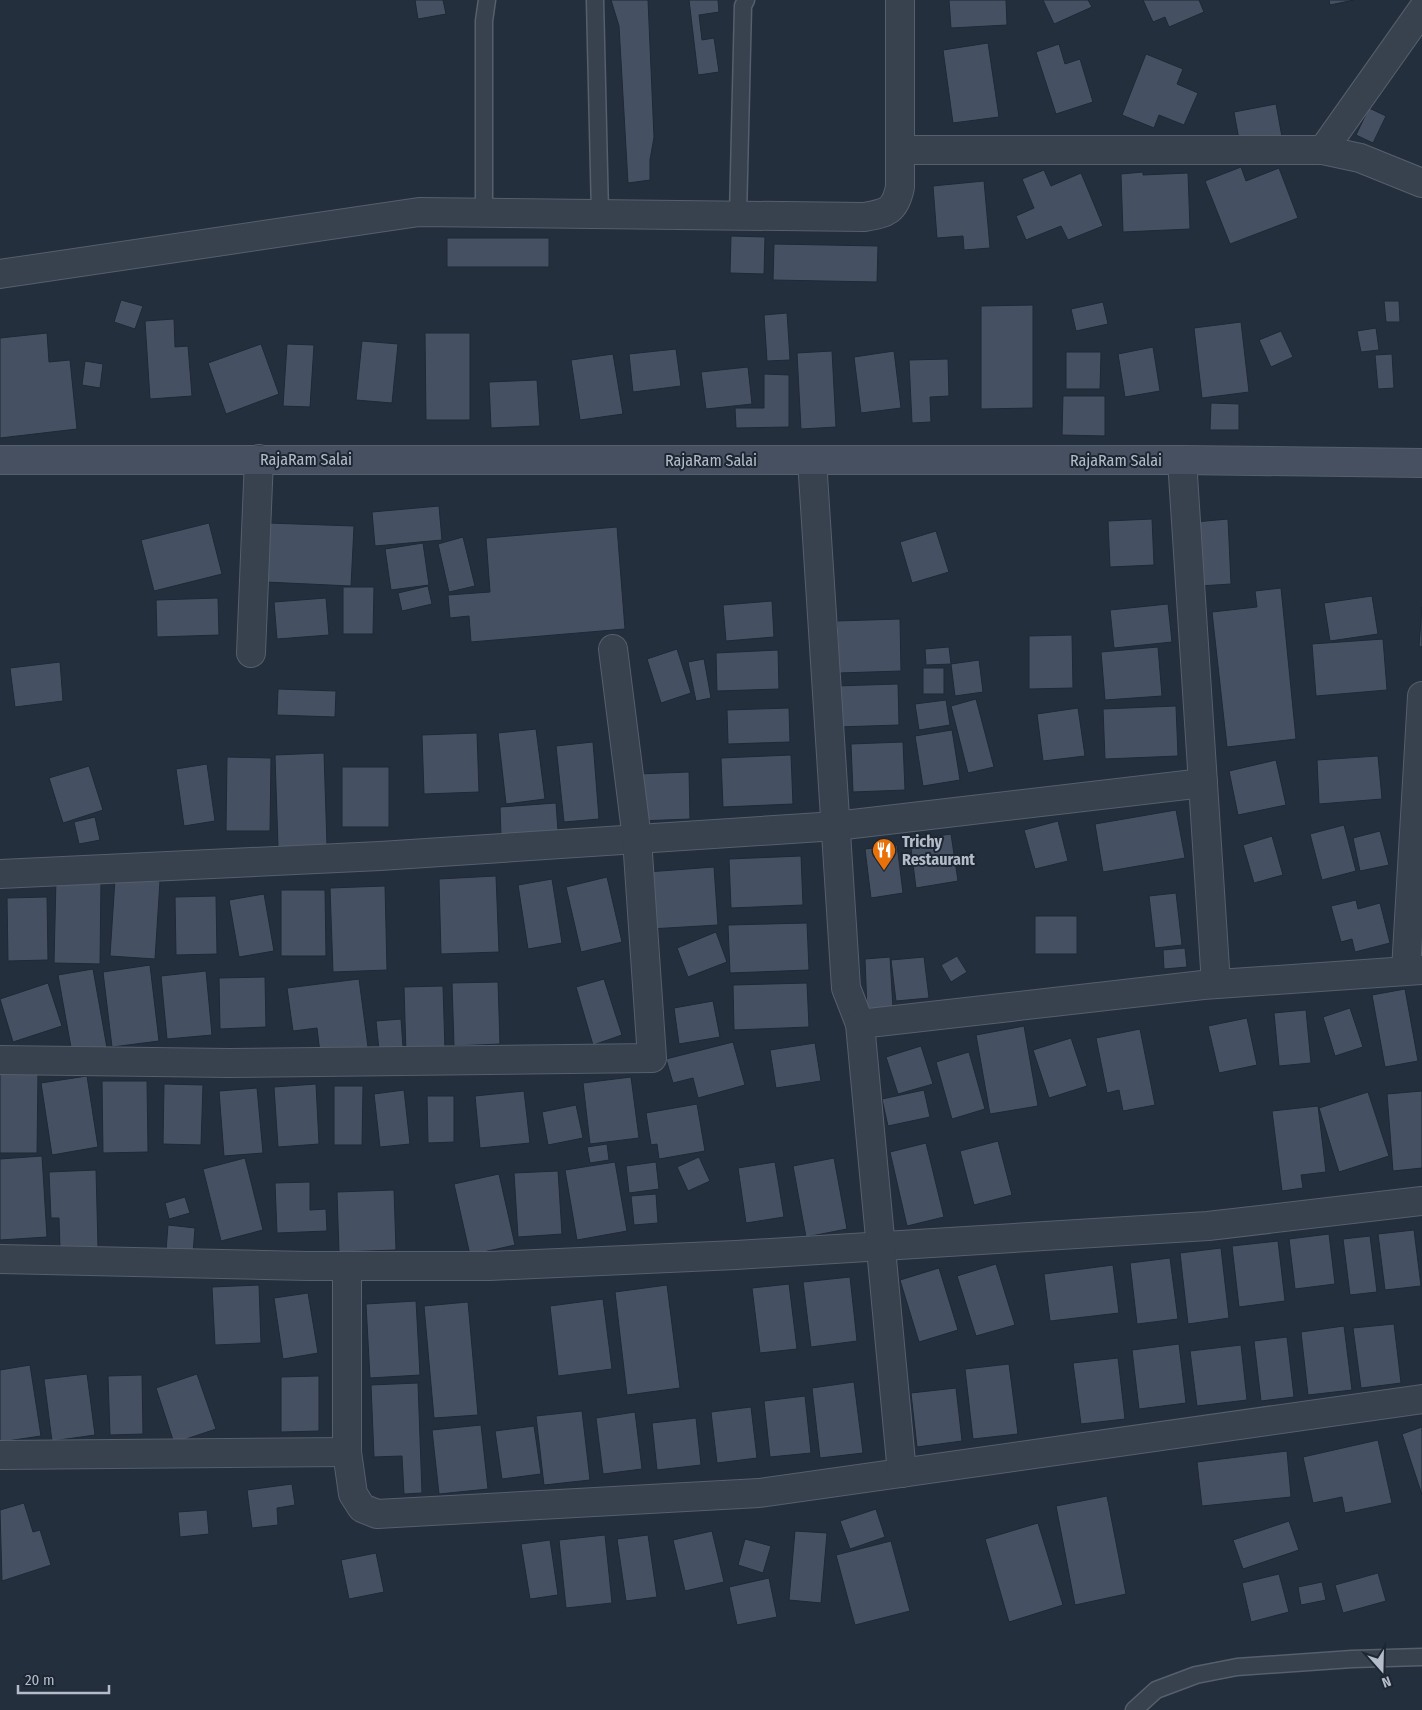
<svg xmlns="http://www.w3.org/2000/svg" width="1422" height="1710" font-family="'Fira Sans Condensed',sans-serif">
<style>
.building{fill:#455162;stroke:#1f2835}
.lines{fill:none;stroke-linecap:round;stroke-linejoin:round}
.lane-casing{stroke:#565f6c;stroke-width:19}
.street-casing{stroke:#565f6c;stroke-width:30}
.secondary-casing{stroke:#565f6c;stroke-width:30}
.lane{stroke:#38414e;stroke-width:16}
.street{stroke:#38414e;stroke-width:28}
.secondary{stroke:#465061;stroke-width:28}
.labels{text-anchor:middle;stroke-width:4;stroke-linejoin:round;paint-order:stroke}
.street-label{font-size:16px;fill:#b4bcc9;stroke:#1d2633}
.poi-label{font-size:16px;font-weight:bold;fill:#b4bcc9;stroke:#1d2633;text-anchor:start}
</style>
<rect width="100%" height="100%" fill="#242f3e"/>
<g class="building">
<path d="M415,0H443L446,14L418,19Z"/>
<path d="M611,0H648L654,137L650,160V180L628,183L619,26Z"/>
<path d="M689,0H718L719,12L699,15L702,40L714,38L719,72L698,75Z"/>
<path d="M949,0H1006L1007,25L951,28Z"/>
<path d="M1043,0H1088L1092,7L1054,24Z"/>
<path d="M1143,0H1199L1204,12L1169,27L1165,17L1153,22Z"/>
<path d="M1329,0H1354L1330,5Z"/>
<path d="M988,43L999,117L953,123L943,50Z"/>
<path d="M1059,44L1065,64L1080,59L1093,102L1056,114L1036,52Z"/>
<path d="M1146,54L1183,69L1177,84L1198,93L1184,125L1159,115L1154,128L1122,115Z"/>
<path d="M1276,104L1282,137L1240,145L1234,112Z"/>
<path d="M1369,108L1386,116L1373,143L1356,135Z"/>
<path d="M1241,167L1246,181L1279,168L1298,218L1230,244L1205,181Z"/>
<path d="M1044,170L1051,186L1081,173L1103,226L1068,240L1061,226L1026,240L1016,216L1034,208L1022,179Z"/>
<path d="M1143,172V175L1188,173L1190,229L1123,232L1121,174Z"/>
<path d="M984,181L990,248L964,250L963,236L937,238L933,186Z"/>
<path d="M731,236L765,237L764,274L730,273Z"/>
<rect x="447" y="238" width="102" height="29"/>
<path d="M774,244L878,246L877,282L773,280Z"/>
<path d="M121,300L143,306L135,329L114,322Z"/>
<path d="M1384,301H1399L1400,322H1386Z"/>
<path d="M1103,302L1108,324L1076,331L1071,309Z"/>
<path d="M1033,305V408L981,409V306Z"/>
<path d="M787,313L790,360L767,361L764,315Z"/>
<path d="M174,319L175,347L188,346L192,396L150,399L145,321Z"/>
<path d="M1241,322L1249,392L1202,398L1194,328Z"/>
<path d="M1376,328L1379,350L1361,352L1357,331Z"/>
<path d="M1281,331L1293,357L1271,367L1259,340Z"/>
<path d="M47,333L49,362L70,360L77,429L0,438V338Z"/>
<path d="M425,333H470V420H426Z"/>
<path d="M362,341L398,344L392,403L356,400Z"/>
<path d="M261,344L279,394L226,414L208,363Z"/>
<path d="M287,344L314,345L310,407L283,406Z"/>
<path d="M1153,347L1160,391L1125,397L1118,354Z"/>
<path d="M676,349L681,386L633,392L629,354Z"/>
<path d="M832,351L836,427L801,429L797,353Z"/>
<path d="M894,351L901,408L861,413L854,357Z"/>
<path d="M1066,352H1101L1100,389H1066Z"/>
<path d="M613,354L623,414L580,420L571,360Z"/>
<path d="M1392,354L1394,388L1378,389L1375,355Z"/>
<path d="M948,359L949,396L930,397L931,422L912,423L909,360Z"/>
<path d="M85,361L103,364L100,388L82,385Z"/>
<path d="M748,367L752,404L706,409L701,372Z"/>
<path d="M764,374L789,375V427L736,428L735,408H764Z"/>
<path d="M537,380L540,426L491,428L489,382Z"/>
<path d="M1063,396H1105V436L1062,435Z"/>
<path d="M1211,403L1239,404V430H1210Z"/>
<path d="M439,506L442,540L375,546L372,512Z"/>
<path d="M1152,519L1154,565L1110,567L1108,521Z"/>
<path d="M1228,519L1231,584L1199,586L1195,522Z"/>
<path d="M209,523L222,574L154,591L141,540Z"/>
<path d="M268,523L354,526L351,586L266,582Z"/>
<path d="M617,527L625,629L471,642L469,616L450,618L448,595L490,592L486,538Z"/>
<path d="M936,531L949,572L912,583L900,542Z"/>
<path d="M463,537L475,586L449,592L438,544Z"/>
<path d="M423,543L429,585L391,590L385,549Z"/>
<path d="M428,586L432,604L402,611L398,593Z"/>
<path d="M343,587H374L373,634H343Z"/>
<path d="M1281,588L1296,739L1227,747L1212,612L1257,607L1255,591Z"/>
<path d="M1372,596L1378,634L1330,641L1324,603Z"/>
<path d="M218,598L219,635L157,637L156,600Z"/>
<path d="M326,598L329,635L277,639L274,602Z"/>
<path d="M772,601L774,637L726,641L723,605Z"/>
<path d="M1168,604L1172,642L1114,648L1110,610Z"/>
<path d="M1422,607V647L1419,646Z"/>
<path d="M900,619L901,671L839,673L837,621Z"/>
<path d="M1072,635L1073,688L1029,689V636Z"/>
<path d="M1383,639L1387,690L1316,696L1312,644Z"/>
<path d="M949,647L951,664L926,665L925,649Z"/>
<path d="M1158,647L1162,696L1105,700L1101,652Z"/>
<path d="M677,649L691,693L661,703L647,659Z"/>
<path d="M778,650L779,689L717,691L716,653Z"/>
<path d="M704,659L711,698L696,701L688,662Z"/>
<path d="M979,660L983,692L955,696L951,664Z"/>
<path d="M60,662L63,701L15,707L10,668Z"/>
<rect x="923" y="668" width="21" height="26"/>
<path d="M898,684L899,725L837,727L835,686Z"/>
<path d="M278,689L336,691L335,717L277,715Z"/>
<path d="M976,699L994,767L968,773L951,706Z"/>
<path d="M946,700L950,725L919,730L915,704Z"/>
<path d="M1176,706L1178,756L1105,759L1103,709Z"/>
<path d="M789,708L790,742L728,744L727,710Z"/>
<path d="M1078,708L1085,756L1043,761L1037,714Z"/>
<path d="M536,729L545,799L506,804L498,733Z"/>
<path d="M952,730L960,780L923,786L915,736Z"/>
<path d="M477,733L479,792L424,794L422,735Z"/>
<path d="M593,742L599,819L564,822L556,746Z"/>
<path d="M903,742L905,790L853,792L851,744Z"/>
<path d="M324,753L327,845L278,847L275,755Z"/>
<path d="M791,755L793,804L723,807L721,758Z"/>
<path d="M1378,756L1382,799L1319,804L1317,760Z"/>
<path d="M227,757L271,758L270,831H226Z"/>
<path d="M1276,760L1286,805L1238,815L1229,771Z"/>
<path d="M207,764L215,821L184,826L176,769Z"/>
<path d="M89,766L103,810L63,823L49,778Z"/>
<rect x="342" y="767" width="47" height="60"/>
<path d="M689,772L690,819L639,821L638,774Z"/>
<path d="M556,803L558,831L501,835L500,807Z"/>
<path d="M1176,810L1185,858L1103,872L1095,824Z"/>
<path d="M95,817L100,840L79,844L74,822Z"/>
<path d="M1058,821L1068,861L1035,869L1024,830Z"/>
<path d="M1344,825L1356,871L1322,880L1310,834Z"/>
<path d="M1380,831L1389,865L1360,871L1353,838Z"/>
<path d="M951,834L958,881L916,888L910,840Z"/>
<path d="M1272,836L1283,875L1254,883L1243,845Z"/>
<path d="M897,845L903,893L871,898L865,849Z"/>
<path d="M801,856L803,905L731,908L729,859Z"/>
<path d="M714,867L718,925L650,929L647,872Z"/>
<path d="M496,876L499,952L441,954L439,879Z"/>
<path d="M607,877L622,942L581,952L566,887Z"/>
<path d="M56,879L101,880L100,964L54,963Z"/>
<path d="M115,879L160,881L155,959L110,956Z"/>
<path d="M552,879L562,943L528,949L518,885Z"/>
<path d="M385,886L387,970L333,972L330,888Z"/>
<path d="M281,890H325L326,956H281Z"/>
<path d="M1176,893L1182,945L1155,948L1149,896Z"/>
<path d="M264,894L274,951L239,957L229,900Z"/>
<path d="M216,896L217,954L176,955L175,897Z"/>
<path d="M47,897L48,960L8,961L7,898Z"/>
<path d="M1356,900L1358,909L1380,903L1390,943L1355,952L1352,939L1341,942L1331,906Z"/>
<rect x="1035" y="916" width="42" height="38"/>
<path d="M807,923L809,970L730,973L728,925Z"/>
<path d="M716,932L727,962L688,977L677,948Z"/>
<path d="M1185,948L1187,967L1164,969L1163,950Z"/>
<path d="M957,956L967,972L951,982L941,965Z"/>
<path d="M890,957L893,1009L867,1010L865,959Z"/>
<path d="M924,957L929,998L896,1001L891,960Z"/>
<path d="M150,965L159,1041L112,1047L103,972Z"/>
<path d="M93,969L107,1048L72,1053L58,975Z"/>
<path d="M206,971L212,1035L167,1039L161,976Z"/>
<path d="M265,977L266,1027L220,1029L219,978Z"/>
<path d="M359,979L368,1047L320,1053L317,1028L293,1031L287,988Z"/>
<path d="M604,979L622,1035L593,1045L576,987Z"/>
<path d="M498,982L500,1044L454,1046L452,983Z"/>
<path d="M48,983L62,1026L13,1042L0,999Z"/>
<path d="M807,983L809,1027L734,1030L733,985Z"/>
<path d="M443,986L445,1051L406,1053L404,987Z"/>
<path d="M1405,989L1418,1061L1385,1067L1372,995Z"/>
<path d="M713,1001L720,1037L679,1044L674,1008Z"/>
<path d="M1350,1008L1363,1047L1335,1056L1323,1017Z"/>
<path d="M1306,1010L1311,1063L1279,1066L1274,1013Z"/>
<path d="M1247,1018L1257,1065L1219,1073L1208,1026Z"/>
<path d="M401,1019L403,1047L379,1050L376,1021Z"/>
<path d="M1024,1026L1038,1106L990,1114L976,1035Z"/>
<path d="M1140,1029L1155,1105L1123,1111L1119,1090L1107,1093L1096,1038Z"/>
<path d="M1071,1038L1087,1086L1049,1098L1033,1050Z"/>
<path d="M733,1042L745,1085L698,1098L693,1078L673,1083L666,1059Z"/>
<path d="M815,1043L821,1081L776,1088L770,1050Z"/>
<path d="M921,1046L933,1084L898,1094L886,1057Z"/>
<path d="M969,1052L985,1109L952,1119L936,1062Z"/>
<path d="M0,1070H38L37,1153H0Z"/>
<path d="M87,1076L98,1147L52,1155L41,1083Z"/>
<path d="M631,1077L639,1138L590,1144L583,1083Z"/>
<path d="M102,1081H147L148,1152L103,1153Z"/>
<path d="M164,1084L203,1085L201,1145L163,1144Z"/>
<path d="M316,1084L319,1144L278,1147L274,1087Z"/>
<path d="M334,1086H363L362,1145H334Z"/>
<path d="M257,1088L263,1153L224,1156L219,1091Z"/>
<path d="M404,1090L410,1144L380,1147L374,1094Z"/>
<path d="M924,1090L930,1117L888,1126L882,1099Z"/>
<path d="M524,1091L530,1143L480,1148L475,1096Z"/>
<path d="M1422,1091V1168L1393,1171L1387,1094Z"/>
<path d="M1368,1092L1389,1156L1339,1172L1319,1108Z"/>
<path d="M427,1096H454V1142L428,1143Z"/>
<path d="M697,1104L705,1151L659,1159L657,1144L651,1145L646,1113Z"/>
<path d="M576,1105L583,1138L548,1145L542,1112Z"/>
<path d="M1318,1106L1326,1172L1301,1175L1303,1188L1282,1191L1272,1111Z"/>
<path d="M998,1141L1012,1195L974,1205L960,1151Z"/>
<path d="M926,1143L944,1217L907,1226L890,1152Z"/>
<path d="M607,1144L609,1160L590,1163L587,1147Z"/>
<path d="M42,1156L47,1237L0,1240V1159Z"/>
<path d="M699,1157L710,1181L688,1191L677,1167Z"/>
<path d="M245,1158L263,1230L221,1241L203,1169Z"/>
<path d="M834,1158L847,1229L806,1237L793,1166Z"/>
<path d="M615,1162L627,1231L577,1240L565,1170Z"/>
<path d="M656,1162L659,1189L629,1193L626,1166Z"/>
<path d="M775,1162L784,1217L746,1223L738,1168Z"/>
<path d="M96,1170L98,1247L60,1249L59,1218H51L49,1172Z"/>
<path d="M558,1171L562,1234L518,1237L514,1173Z"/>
<path d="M499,1174L515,1245L470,1255L454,1184Z"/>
<path d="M310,1182V1210L326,1209L327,1231L277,1233L275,1183Z"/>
<path d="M394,1190L396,1250L339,1252L337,1192Z"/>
<path d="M656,1194L658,1223L634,1225L631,1196Z"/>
<path d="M185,1197L190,1213L169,1219L165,1203Z"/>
<path d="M168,1225L195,1228L193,1253L166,1251Z"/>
<path d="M1414,1230L1421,1286L1385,1290L1378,1234Z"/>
<path d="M1329,1234L1335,1284L1295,1289L1289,1239Z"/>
<path d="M1370,1236L1377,1292L1350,1295L1343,1239Z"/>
<path d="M1278,1241L1285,1301L1239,1307L1232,1246Z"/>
<path d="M1221,1248L1229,1318L1188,1324L1180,1253Z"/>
<path d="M1170,1258L1178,1319L1137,1324L1130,1263Z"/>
<path d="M996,1264L1015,1325L976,1336L957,1276Z"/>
<path d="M1113,1265L1119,1313L1050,1321L1044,1274Z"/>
<path d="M939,1268L958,1330L919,1342L900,1280Z"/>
<path d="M850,1277L857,1341L811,1347L803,1282Z"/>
<path d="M789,1284L797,1349L760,1353L752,1288Z"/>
<path d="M259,1285L261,1343L215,1345L212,1287Z"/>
<path d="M667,1285L680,1388L627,1395L615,1292Z"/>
<path d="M308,1293L318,1353L283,1359L274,1298Z"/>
<path d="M603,1299L612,1369L558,1376L550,1306Z"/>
<path d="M416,1301L420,1375L370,1378L366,1304Z"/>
<path d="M468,1302L478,1415L434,1418L424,1306Z"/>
<path d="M1394,1324L1401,1383L1361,1388L1353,1328Z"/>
<path d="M1344,1326L1352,1390L1308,1395L1301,1332Z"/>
<path d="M1287,1337L1294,1397L1261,1401L1254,1341Z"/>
<path d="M1179,1344L1186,1403L1139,1409L1132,1350Z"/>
<path d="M1241,1345L1247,1400L1197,1406L1190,1351Z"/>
<path d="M1118,1358L1125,1419L1081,1424L1073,1363Z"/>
<path d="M1009,1364L1018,1434L973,1439L965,1369Z"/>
<path d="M30,1365L41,1436L0,1442V1370Z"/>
<path d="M87,1374L95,1435L52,1441L44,1379Z"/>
<path d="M197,1374L216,1429L174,1443L156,1388Z"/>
<path d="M142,1375L143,1434L110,1435L108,1376Z"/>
<path d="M319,1376V1431L281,1432V1377Z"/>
<path d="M854,1382L863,1453L820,1458L812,1388Z"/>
<path d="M418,1383L422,1493L404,1494L402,1456L374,1457L371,1385Z"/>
<path d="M956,1388L962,1441L917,1447L911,1393Z"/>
<path d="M805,1396L811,1453L770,1457L764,1401Z"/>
<path d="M751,1407L757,1458L717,1463L711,1412Z"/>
<path d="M582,1411L590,1480L544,1485L536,1416Z"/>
<path d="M635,1412L642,1469L603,1474L596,1418Z"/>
<path d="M696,1418L701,1465L657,1470L652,1423Z"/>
<path d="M481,1425L488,1489L439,1494L432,1430Z"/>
<path d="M534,1426L541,1474L502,1479L495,1431Z"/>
<path d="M1422,1427V1495L1402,1434Z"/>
<path d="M1378,1440L1392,1503L1345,1513L1342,1497L1313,1503L1303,1457Z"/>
<path d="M1287,1451L1291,1497L1202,1506L1197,1462Z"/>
<path d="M292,1484L295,1505L277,1508L278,1525L252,1528L247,1490Z"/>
<path d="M1107,1496L1126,1594L1075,1605L1056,1506Z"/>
<path d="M24,1503L33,1532L40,1530L51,1565L2,1581L0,1510Z"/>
<path d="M876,1509L885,1537L850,1549L840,1521Z"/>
<path d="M207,1510L209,1534L180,1537L178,1512Z"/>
<path d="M1289,1521L1299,1550L1243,1569L1233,1540Z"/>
<path d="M1038,1523L1063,1605L1009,1622L985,1539Z"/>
<path d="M712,1531L724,1582L685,1591L673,1540Z"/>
<path d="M795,1531L827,1533L821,1603L789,1600Z"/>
<path d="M605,1535L612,1603L566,1608L559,1540Z"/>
<path d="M648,1535L657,1597L626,1601L617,1539Z"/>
<path d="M745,1539L771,1546L763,1573L738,1565Z"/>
<path d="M550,1540L558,1595L530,1599L521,1544Z"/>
<path d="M891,1541L910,1611L855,1625L836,1555Z"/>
<path d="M376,1553L384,1592L349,1599L341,1560Z"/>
<path d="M1378,1573L1386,1601L1343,1613L1335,1585Z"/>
<path d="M1279,1574L1289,1612L1251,1622L1242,1583Z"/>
<path d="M769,1578L777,1617L737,1625L729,1587Z"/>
<path d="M1322,1582L1326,1600L1301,1605L1298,1587Z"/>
</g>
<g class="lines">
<g class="lane-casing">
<g id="lane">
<path d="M595,0L600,214"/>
<path d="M484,212V21L487,0"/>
<path d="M738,216L743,6L746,0"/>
<path d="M1134,1710L1156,1690L1196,1675L1237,1667L1352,1659L1422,1657"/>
</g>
</g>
<g class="street-casing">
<g id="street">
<path d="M900,150H1323L1360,158L1422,183"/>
<path d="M1323,150L1422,10"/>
<path d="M0,274L419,212L864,217C886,213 895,212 900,187V0"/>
<path d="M812,460L846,988L860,1024"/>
<path d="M1182,460L1216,984"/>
<path d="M251,653L259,459"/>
<path d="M0,874L380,856L836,826L1203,783"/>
<path d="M1406,970L1422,696"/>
<path d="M0,1060L229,1063L652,1058L637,839L613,649"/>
<path d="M0,1259L307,1266H490L736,1255L1208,1226L1422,1201"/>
<path d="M347,1266V1452L353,1494L362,1508L377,1514L759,1493L1422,1399"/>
<path d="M0,1455L347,1452"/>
<path d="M902,1473L860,1024L1203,985L1422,970"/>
</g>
</g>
<g class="secondary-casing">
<path id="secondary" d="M0,460H1182L1422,463"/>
</g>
<use href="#lane" class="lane"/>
<use href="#street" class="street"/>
<use href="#secondary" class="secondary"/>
</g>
<defs>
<g id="restaurant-pin" transform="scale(1.25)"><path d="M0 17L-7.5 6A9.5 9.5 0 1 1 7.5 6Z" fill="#e8710a" stroke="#1d2633"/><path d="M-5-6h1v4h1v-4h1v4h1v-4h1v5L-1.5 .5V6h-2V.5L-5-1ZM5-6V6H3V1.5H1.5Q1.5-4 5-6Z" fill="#fff"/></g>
</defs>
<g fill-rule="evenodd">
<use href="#restaurant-pin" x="884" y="850"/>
</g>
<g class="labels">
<g class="street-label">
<text x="306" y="465">RajaRam Salai</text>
<text x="711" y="466">RajaRam Salai</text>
<text x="1116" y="466">RajaRam Salai</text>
</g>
<g class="poi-label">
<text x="902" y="847">Trichy<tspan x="902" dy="18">Restaurant</tspan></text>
</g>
</g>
<g transform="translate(1382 1670) rotate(160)" stroke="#1d2633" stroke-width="4" paint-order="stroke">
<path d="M0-4L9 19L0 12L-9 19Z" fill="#b4bcc9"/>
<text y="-8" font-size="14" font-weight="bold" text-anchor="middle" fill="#b4bcc9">N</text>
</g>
<path d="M18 1685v8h91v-8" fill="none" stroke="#b4bcc9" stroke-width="2.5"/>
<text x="25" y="1685" font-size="15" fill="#b4bcc9" stroke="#1d2633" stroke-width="4" paint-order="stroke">20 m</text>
</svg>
